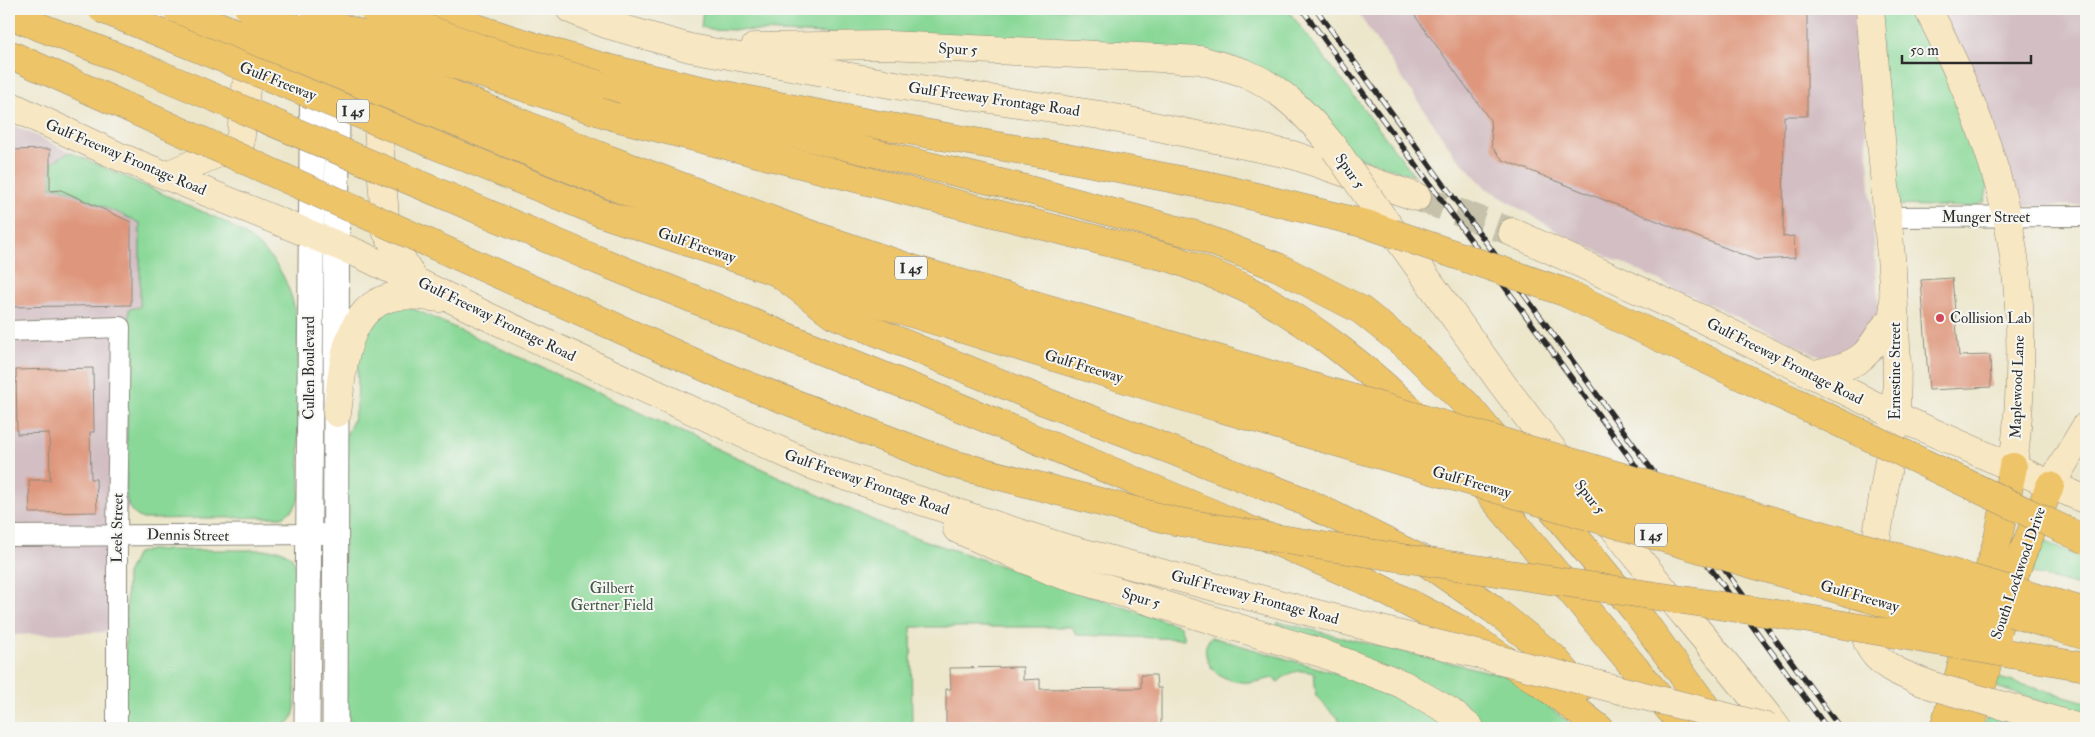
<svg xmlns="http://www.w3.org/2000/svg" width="2095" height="737" font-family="'IM FELL Double Pica',serif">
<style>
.industrial{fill:#d2bec3}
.green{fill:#89d897;stroke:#5a8261}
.building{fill:#de967c}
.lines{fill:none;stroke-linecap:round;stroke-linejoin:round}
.secondary-tunnel{stroke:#c5c1ab;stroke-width:28;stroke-dasharray:28 14;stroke-linecap:butt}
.minor-casing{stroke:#8c887b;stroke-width:22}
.tertiary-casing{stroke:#8c887b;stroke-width:27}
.secondary-casing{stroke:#8c887b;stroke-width:29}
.primary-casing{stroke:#8c887b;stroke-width:29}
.motorway-casing{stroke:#8c887b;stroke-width:29}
.minor{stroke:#fff;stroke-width:20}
.tertiary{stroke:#fff;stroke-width:25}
.secondary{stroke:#f8e7c3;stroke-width:28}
.primary{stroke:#eec469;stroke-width:28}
.motorway{stroke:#eec469;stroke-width:28}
.rail-casing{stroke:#2b2b2b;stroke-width:5.5}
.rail{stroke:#f6f6f2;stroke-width:4;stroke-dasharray:11;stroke-linecap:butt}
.secondary-bridge-casing{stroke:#8c887b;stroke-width:29;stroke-linecap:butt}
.motorway-bridge-casing{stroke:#8c887b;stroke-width:29;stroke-linecap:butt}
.secondary-bridge{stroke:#f8e7c3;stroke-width:28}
.motorway-bridge{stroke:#eec469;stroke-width:28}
.poi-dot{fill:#d1495b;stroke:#f6f6f2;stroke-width:2}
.labels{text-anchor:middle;stroke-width:4;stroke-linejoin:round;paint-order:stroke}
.shield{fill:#f6f6f2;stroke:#686867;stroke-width:1}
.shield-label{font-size:14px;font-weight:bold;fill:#2b2b2b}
.street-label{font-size:15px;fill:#2b2b2b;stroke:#f6f6f2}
.poi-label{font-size:15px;fill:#2b2b2b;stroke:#f6f6f2;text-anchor:start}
.park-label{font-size:15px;fill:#425646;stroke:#f6f6f2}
</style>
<rect width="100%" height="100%" fill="#f6f6f2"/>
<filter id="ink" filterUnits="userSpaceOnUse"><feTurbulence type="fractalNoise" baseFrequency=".02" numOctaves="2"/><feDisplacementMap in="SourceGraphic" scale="10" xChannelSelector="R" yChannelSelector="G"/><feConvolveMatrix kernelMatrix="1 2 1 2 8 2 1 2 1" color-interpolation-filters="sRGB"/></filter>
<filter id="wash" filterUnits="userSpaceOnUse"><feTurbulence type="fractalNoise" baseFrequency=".0096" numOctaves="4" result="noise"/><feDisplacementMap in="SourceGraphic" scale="20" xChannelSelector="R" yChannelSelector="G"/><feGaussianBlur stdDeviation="1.12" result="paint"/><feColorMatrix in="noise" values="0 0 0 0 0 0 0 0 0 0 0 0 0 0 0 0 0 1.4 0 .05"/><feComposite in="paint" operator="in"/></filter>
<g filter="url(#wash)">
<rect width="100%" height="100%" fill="#ece6cb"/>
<g class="industrial">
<path d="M1355,9H1857L1879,311L1870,336L1836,359L1818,355L1565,236L1486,188L1454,154Z"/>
<path d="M1937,9H2086V205L2027,206L2018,203L2009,188Z"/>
<path d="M9,123L70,152L52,162L60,187L140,223V307L129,309L126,489L129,507L117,534L109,632L9,635Z"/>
</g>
<g class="green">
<path d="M703,9H1287L1415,176L1354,156L1293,86L1017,42L711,29L701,27Z"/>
<path d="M1878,9H1913L1950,82L1987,187L1985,201L1975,207L1891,205Z"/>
<path d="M70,152L221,220C270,248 289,270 298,326L300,494C297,506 293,511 282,517L143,519C129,513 126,503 126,489L129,309L140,307V223L60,187L51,188L52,162Z"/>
<path d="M401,303L897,531L1180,626L1184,639L1077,635L1072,627H911L912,728H344V439C347,432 352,425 354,417C362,392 354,352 360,323Z"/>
<path d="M2040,539L2086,560V588L2028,572Z"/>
<path d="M151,550H281L291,556L296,566L295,708C293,720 290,724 278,728L127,727L124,715L127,574L137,553Z"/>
<path d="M1278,622L1511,677L1576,728H1489L1450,701L1276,629Z"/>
<path d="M1211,637L1363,681L1441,723L1442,728H1347L1316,696L1314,673C1298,669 1290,671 1278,682L1273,678C1266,679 1260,682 1253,682C1235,684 1213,677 1207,659C1204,649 1205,645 1211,637Z"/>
<path d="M1995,677L2086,702V716L1993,686Z"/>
<path d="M1987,714L2035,728H1984Z"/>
</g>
<g id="blocks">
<g class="building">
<path d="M1410,9H1807V116H1784L1783,237L1794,236L1795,258L1756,260L1503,160L1492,147L1490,120Z"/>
<path d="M50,149V191L61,190L131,222V305L9,307V150Z"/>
<path d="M1952,278L1959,356L1990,355L1991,387L1929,390L1921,280Z"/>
<path d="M93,368L94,432H90L91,479H96L97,512L30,513L29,480H50L49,433L17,434L16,370Z"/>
<path d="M1023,667V680L1040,679V689L1141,688V675H1156L1157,688H1161V728H946V689H951L950,668Z"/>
</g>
</g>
</g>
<g filter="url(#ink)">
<use href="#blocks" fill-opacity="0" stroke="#8c887b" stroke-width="1"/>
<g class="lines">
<path class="secondary-tunnel" d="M1417,197L1512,232"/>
<g class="minor-casing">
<g id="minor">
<path d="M1886,217L2086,216"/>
<path d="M9,331L120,327L117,534V728"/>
<path d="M9,536L322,534"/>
</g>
</g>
<g class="tertiary-casing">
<g id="tertiary">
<path d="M307,728L313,44"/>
<path d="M335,728L337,86"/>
</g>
</g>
<g class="secondary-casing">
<g id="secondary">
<path d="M570,9L606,24L690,48L901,86L1100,115L1293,155L1417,197"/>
<path d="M1870,9L1892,269L1897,366L1896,416L1865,610C1865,617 1863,626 1865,633C1870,667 1912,678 1939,688"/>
<path d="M1928,9C1961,74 1992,146 2007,218C2025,299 2023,385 2013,467"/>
<path d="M755,47L888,45L1201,60C1215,65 1231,68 1245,73C1283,89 1310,118 1335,149"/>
<path d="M376,101L386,231L413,279"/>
<path d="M9,105L118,156L361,255L491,318L811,465L1062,547L1306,611"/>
<path d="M167,175L240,144L254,15"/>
<path d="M1387,223L1503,385L1569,471"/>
<path d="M1512,232L1702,319L1896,416L2086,500"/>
<path d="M1812,375C1829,370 1849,368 1863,356C1875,346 1883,323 1895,319"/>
<path d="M337,413C343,372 343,303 398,296C412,294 426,297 440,298"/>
<path d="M2050,486L2086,426"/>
<path d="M1600,510C1657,585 1720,654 1777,728"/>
<path d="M957,529L1054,572L1321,653L1402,684L1449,711L1470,728"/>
<path d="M2022,711L2079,728"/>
</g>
</g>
<g class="primary-casing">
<g id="primary">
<path d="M1944,728L1998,538L2013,467"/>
<path d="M1971,728L1992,646L2019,562L2050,486"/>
</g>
</g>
<g class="motorway-casing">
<g id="motorway">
<path d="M420,9C481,29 541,51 604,67C755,105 908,130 1061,157"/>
<path d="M600,85L706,113L1018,187L1196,235L1278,267L1361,310L1410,349L1467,405L1505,451"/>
<path d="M615,117L1174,259C1199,269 1225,278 1249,290C1309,322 1375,373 1422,422"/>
<path d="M600,156L798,230L916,270L1228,362"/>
<path d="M598,180C800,263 1009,322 1218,383"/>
<path d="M604,214L777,272L1217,407"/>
<path d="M595,259L928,394L1209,512L1366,581L1461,630L1548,688L1599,728"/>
<path d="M777,272L833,314L1046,402L1304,501L1423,560L1493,609L1553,657L1580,688"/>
<path d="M1475,476L1685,728"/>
<path d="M1542,496L1638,614L1719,725"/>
</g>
</g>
<use href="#minor" class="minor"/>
<use href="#tertiary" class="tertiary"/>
<use href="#secondary" class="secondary"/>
<use href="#primary" class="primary"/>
<use href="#motorway" class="motorway"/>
<g class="rail-casing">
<g id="rail">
<path d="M1302,9L1827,728"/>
<path d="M1316,9L1840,728"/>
</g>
</g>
<use href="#rail" class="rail"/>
<g class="secondary-bridge-casing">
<g id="secondary-bridge">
<path d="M1335,149L1383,218"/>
<path d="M1306,611L1771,728"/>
<path d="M1939,688L2022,711"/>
</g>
</g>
<g class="motorway-bridge-casing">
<g id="motorway-bridge">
<path d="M102,9L604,214"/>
<path d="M177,9L598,180"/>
<path d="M249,9L600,156"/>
<path d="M373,9L482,49L600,85"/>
<path d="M9,15L128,61L595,259"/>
<path d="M315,19L615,117"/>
<path d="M9,54L731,379L949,463L1174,521L1329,547L1803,618L2086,667"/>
<path d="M1061,157L1216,187L1366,224L1564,292L2086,540"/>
<path d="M1228,362L2086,612"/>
<path d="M1218,383L1926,587L2086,636"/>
<path d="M1217,407L1997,636"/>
</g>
</g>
<use href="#secondary-bridge" class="secondary-bridge"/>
<use href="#motorway-bridge" class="motorway-bridge"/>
</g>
</g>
<circle class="poi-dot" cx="1940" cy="318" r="5"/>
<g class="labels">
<g class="shield">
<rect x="337" y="99.5" width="32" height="23" rx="4"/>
<rect x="895" y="256.5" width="32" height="23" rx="4"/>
<rect x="1635" y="523.5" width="32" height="23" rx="4"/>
</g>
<g class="shield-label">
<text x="353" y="116">I 45</text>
<text x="911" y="273">I 45</text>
<text x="1651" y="540">I 45</text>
</g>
<g class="street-label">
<text transform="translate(958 49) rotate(3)" y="5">Spur 5</text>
<text transform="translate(278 81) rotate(22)" y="5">Gulf Freeway</text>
<text transform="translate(994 99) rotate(8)" y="5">Gulf Freeway Frontage Road</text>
<text transform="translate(126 157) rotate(23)" y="5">Gulf Freeway Frontage Road</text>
<text transform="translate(1350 171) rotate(55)" y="5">Spur 5</text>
<text x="1986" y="222">Munger Street</text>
<text transform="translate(697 245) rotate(19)" y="5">Gulf Freeway</text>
<text transform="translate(497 319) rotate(26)" y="5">Gulf Freeway Frontage Road</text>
<text transform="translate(1785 361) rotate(27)" y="5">Gulf Freeway Frontage Road</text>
<text transform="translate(1084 366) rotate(17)" y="5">Gulf Freeway</text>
<text transform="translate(309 368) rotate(-90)" y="5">Cullen Boulevard</text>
<text transform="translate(1895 371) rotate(-90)" y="5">Ernestine Street</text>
<text transform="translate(2017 387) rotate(-88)" y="5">Maplewood Lane</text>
<text transform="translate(867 482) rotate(19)" y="5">Gulf Freeway Frontage Road</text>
<text transform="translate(1472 482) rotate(16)" y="5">Gulf Freeway</text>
<text transform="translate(1590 497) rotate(52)" y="5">Spur 5</text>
<text transform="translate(117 528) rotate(-89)" y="5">Leek Street</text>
<text transform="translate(188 535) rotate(1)" y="5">Dennis Street</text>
<text transform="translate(2018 573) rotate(-71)" y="5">South Lockwood Drive</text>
<text transform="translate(1860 596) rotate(16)" y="5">Gulf Freeway</text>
<text transform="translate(1255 597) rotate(15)" y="5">Gulf Freeway Frontage Road</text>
<text transform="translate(1141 598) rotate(17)" y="5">Spur 5</text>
</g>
<g class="poi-label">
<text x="1950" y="323">Collision Lab</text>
</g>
<g class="park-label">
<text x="612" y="593">Gilbert<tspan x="612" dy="17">Gertner Field</tspan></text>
</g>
</g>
<rect width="2095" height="737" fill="none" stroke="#f6f6f2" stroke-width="30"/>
<path d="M1902 55v8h129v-8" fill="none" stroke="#2b2b2b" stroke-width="2.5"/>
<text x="1910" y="55" font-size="15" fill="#2b2b2b" stroke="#f6f6f2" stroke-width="4" paint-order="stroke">50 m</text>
</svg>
